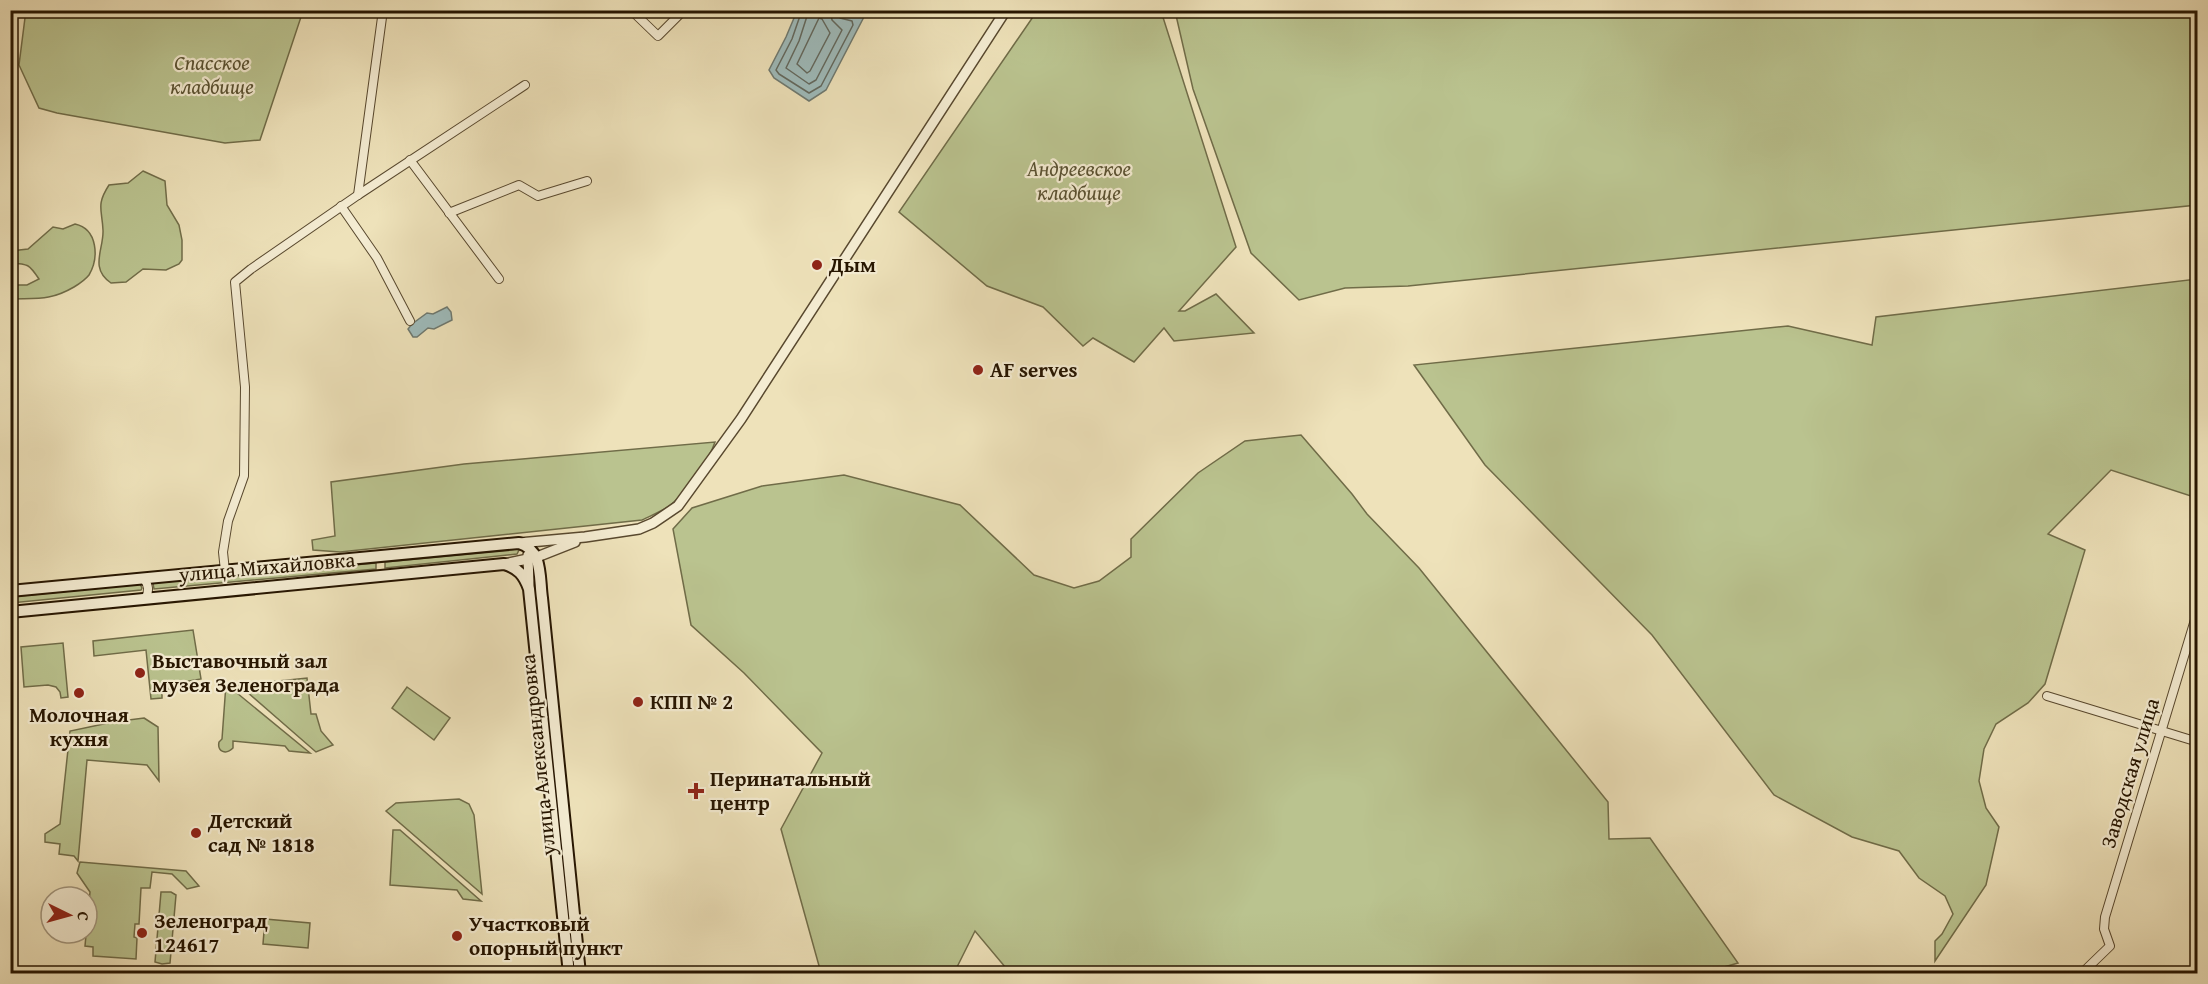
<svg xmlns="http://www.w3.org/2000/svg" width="2208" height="984" font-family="'Gentium Book Plus',serif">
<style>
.green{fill:#bac38f;stroke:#706c48;stroke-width:1.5}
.water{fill:#9ebbbb;stroke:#6e7970;stroke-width:1.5}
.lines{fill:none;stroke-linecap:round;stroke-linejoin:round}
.shore{stroke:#62685e;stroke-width:1.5}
.minor-casing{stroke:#58482e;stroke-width:10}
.tertiary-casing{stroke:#58482e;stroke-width:12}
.secondary-casing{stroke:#261500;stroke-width:14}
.minor{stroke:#f4ecd2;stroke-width:8}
.tertiary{stroke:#f4ecd2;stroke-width:9}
.secondary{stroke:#f4ecd2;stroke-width:10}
.poi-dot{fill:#8f2418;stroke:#f4ecd2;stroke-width:2}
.labels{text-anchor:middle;stroke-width:4.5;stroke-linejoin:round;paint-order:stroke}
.park-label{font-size:21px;font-style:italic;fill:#5a5232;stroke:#f4ecd2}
.poi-label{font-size:21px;font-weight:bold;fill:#261500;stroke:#f4ecd2;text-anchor:start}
.street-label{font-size:21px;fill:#261500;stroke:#f4ecd2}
</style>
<rect width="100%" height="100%" fill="#eee2ba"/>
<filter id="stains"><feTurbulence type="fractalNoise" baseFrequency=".00333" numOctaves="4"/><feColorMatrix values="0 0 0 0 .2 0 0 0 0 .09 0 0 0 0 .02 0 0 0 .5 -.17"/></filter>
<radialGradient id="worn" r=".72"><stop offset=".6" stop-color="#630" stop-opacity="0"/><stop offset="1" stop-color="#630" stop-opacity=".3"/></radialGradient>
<g class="green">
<path d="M26,10H303V11L260,140L225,143L57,113L39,108L19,65Z"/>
<path d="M1037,11H1161L1236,247L1179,311H1185L1216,294L1254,333L1174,341L1164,328L1134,362L1093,338L1083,346L1043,307L987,286L899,212Z"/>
<path d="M1175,11H2197V205L1408,286L1345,288L1299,300L1251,253L1193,89Z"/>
<path d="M143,171L165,181L167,205L179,225L182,240V260L179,264L166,270L143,269L126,282L111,283C89,268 104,249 103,230C102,209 96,205 109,185L128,183Z"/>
<path d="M75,224C98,229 99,258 89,275C85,280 79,284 74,287C50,301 37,298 11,299V285H27L39,279C29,264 28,264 11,263V251L28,249L53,227L63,229Z"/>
<path d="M2197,279V498L2111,470L2048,534L2085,550L2045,684L2028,703L1996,724L1984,749L1979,781L1986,808L1999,827L1986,885L1935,961V941L1942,934L1953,914L1945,896L1919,878L1899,851L1852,837L1774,795L1652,635L1485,465L1414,365L1788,326L1872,345L1876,317Z"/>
<path d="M1301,435L1352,494L1367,514L1419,568L1608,802L1609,839L1650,838L1738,963L1700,974H1011L975,931L954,973H821L781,829L822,753L744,673L691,625L673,529L692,508L762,486L844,475L960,505L1034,575L1074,588L1099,581L1131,557V539L1198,473L1245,441Z"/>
<path d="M715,442C709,461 684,495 668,507C660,512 650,516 642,520L340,552L313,550L312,540L335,536L331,482L464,464Z"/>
<path d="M517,549L519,550L517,554L385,568V562Z"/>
<path d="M376,563V569L154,589L153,583Z"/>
<path d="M140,584L142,588L141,590L11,603L10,597Z"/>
<path d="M193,630L201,679L189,681L162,692V698L151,699L146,650L94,656L93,641Z"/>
<path d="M63,643L68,697L61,698L60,692L56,687L48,685L24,687L21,647Z"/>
<path d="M307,678L311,714H316L321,731L333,745L316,752L239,685Z"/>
<path d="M226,684L310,753L289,751L285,746L233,741V748C226,755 217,752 219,742L222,739Z"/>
<path d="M407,687L450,718L434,740L392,708Z"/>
<path d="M144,718L158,727L159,781L147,765L87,760L78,861L74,856L59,854L60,844L45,842V834L60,824L70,731L113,722Z"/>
<path d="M459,799L469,804L474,815L482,894L386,811L396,803Z"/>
<path d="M393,830H400L481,901L463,899L457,890L390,885Z"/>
<path d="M80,862L186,871L199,886L187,889L172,874L152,872L150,888H141L139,924H135L134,937L137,938L136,959L93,956V947L85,946L90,892L77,873Z"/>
<path d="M161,892H171L176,895L170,963L162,964L155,962Z"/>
<path d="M265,919L310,923L308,948L263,944Z"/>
</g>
<g class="water">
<path d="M797,11H840L847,15L859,11L866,13L826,90L809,101L774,78L769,70L786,37Z"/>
<path d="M447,307L451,312L452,320L434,329L428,328L417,337H413L408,329L412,324L427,313L433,314Z"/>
</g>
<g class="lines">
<g class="shore">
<path d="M802,10L792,39L776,70L779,74L809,93L821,86L853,25L852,21L840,18L838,10"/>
<path d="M809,10L799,41L786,68L809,84L816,80L842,30L832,20L830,10"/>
<path d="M819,18L822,19L830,33L810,71L807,73L797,64Z"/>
</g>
<g class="minor-casing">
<g id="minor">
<path d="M631,10L658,36L684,10"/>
<path d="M410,160L499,279"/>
<path d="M358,195L383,10"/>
<path d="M341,206L377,258L410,321"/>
<path d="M449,213L519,185L538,196L587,181"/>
<path d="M225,571L223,552L228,521L244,476L245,387L235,282L251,269L358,195L525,85"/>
<path d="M144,579C149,586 149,590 146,598"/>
<path d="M2047,696L2198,742"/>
<path d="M2081,974L2110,946L2104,929L2105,917L2198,610"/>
</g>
</g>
<g class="tertiary-casing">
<g id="tertiary">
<path d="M519,543L585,537L639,529L653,523L678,506L741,419L1006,10"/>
<path d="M528,555L529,586"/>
<path d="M504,564L537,557L575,542"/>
</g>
</g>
<g class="secondary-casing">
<g id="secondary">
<path d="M10,591L519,543C543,550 539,577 542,598L580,974"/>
<path d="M10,612L504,564C518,568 524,575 529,589L569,974"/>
</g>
</g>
<use href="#minor" class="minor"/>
<use href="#tertiary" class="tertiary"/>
<use href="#secondary" class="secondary"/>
</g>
<g class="poi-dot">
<circle cx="817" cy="265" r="6"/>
<circle cx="978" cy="370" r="6"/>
<circle cx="140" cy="673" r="6"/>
<circle cx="79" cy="693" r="6"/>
<circle cx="638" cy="702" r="6"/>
<path d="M693 782h6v6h6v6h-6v6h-6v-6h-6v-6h6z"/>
<circle cx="196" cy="833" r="6"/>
<circle cx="142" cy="933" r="6"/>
<circle cx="457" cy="936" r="6"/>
</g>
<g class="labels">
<g class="park-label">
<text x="212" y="70">Спасское<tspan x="212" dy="24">кладбище</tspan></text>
<text x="1079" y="176">Андреевское<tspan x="1079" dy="24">кладбище</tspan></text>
</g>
<g class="poi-label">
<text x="829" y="272">Дым</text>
<text x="990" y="377">AF serves</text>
<text x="152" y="668">Выставочный зал<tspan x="152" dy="24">музея Зеленограда</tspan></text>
<text x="650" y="709">КПП № 2</text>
<text x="79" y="722" text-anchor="middle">Молочная<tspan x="79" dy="24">кухня</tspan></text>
<text x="710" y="786">Перинатальный<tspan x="710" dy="24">центр</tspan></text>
<text x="208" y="828">Детский<tspan x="208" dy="24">сад № 1818</tspan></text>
<text x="154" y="928">Зеленоград<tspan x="154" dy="24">124617</tspan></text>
<text x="469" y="931">Участковый<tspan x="469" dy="24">опорный пункт</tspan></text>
</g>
<g class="street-label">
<text transform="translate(267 567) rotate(-5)" y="7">улица Михайловка</text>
<text transform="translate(538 755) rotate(-96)" y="7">улица Александровка</text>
<text transform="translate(2130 773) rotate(-73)" y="7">Заводская улица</text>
</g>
</g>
<rect width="2208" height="984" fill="none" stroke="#eee2ba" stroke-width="36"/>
<rect x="12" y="12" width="2184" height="960" fill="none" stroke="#261500" stroke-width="3"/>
<rect x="18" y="18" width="2172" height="948" fill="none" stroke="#261500" stroke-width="1.5"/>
<g transform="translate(69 915) rotate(95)"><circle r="28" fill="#f4ecd2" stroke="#a2967e" stroke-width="1.5"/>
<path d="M0-4.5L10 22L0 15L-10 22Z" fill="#8f2418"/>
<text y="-9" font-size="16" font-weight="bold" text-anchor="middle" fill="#261500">С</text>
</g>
<rect width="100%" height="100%" filter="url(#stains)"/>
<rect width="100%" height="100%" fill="url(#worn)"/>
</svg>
